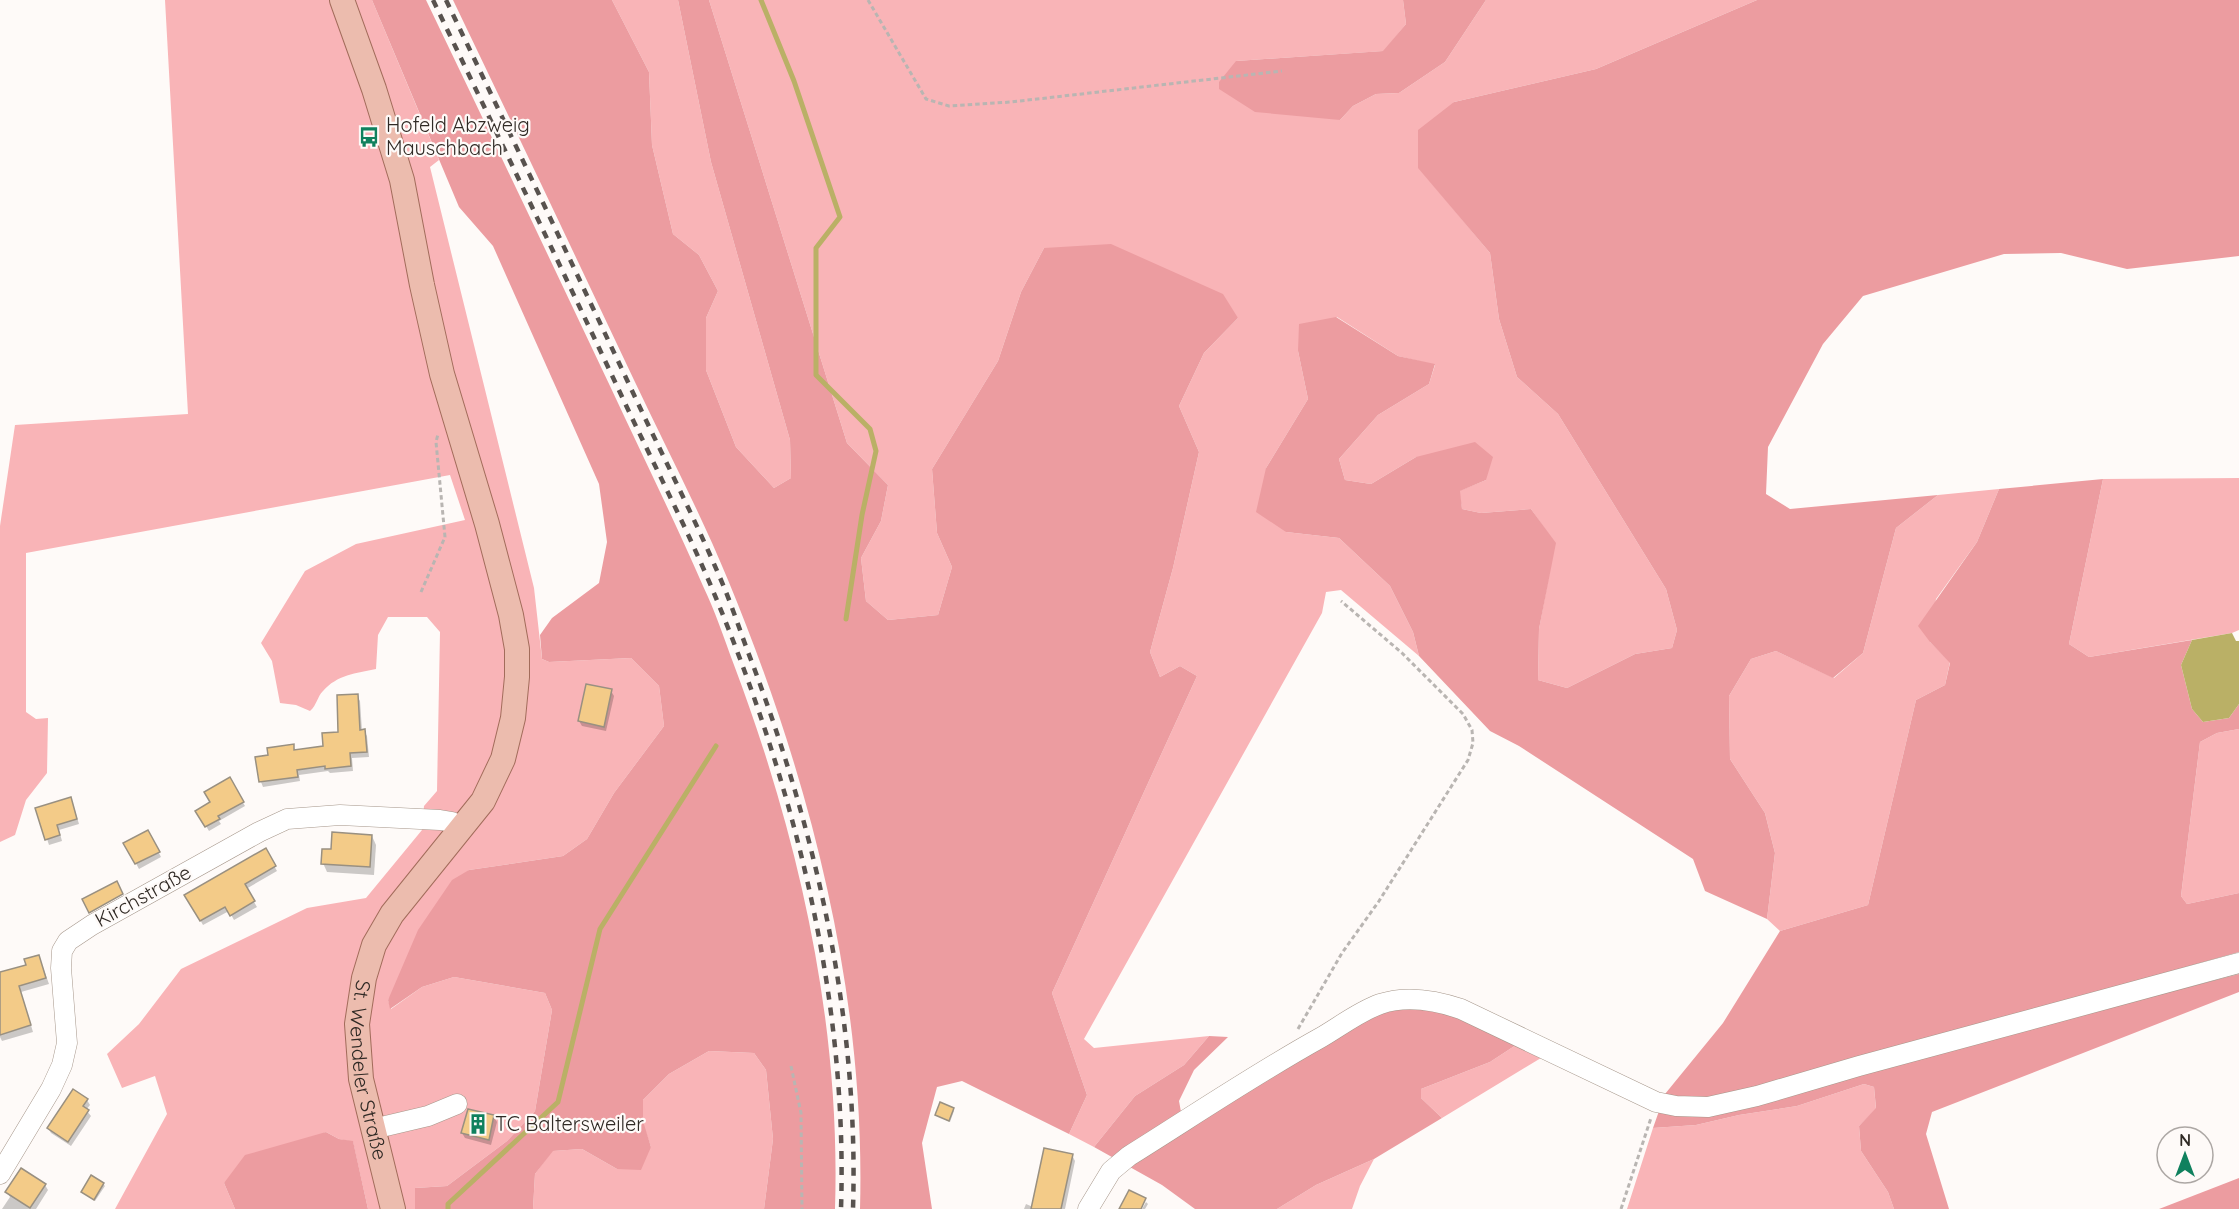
<svg xmlns="http://www.w3.org/2000/svg" width="2239" height="1209" font-family="Quicksand,sans-serif">
<style>
.green{fill:#f9b4b7}
.forest{fill:#ec9ca0}
.water{fill:#bab066}
.shadow{fill:#0003}
.lines{fill:none;stroke-linecap:round;stroke-linejoin:round}
.stream{stroke:#bab066;stroke-width:5}
.building{fill:#f3cb88;stroke:#999081;stroke-width:1.5}
.minor-casing{stroke:#a6978b;stroke-width:21}
.major-casing{stroke:#a26c5b;stroke-width:26}
.path{stroke:#b9b5b2;stroke-width:3;stroke-dasharray:4.5 3;stroke-linecap:butt}
.minor{stroke:#fff;stroke-width:20}
.major{stroke:#ecbcae;stroke-width:24}
.rail{stroke:#58524e;stroke-width:4.5;stroke-dasharray:8 8;stroke-linecap:butt}
.labels{text-anchor:middle;stroke-width:4.5;stroke-linejoin:round;paint-order:stroke}
.poi-label{font-size:20px;fill:#302a25;stroke:#fefaf8;text-anchor:start}
.street-label{font-size:20px;fill:#302a25;stroke:#fefaf8}
</style>
<rect width="100%" height="100%" fill="#fefaf8"/>
<g class="green">
<path d="M165,0H372L439,160L430,167L534,588L542,659L549,662L631,658L659,686L664,726L614,793L587,839L563,856L469,870L388,1000L391,1009L422,987L454,977L545,993L552,1010L535,1111L507,1141L447,1186L415,1188V1209H368L353,1142L339,1139L326,1132L224,1183L235,1209H115L167,1114L155,1076L122,1088L107,1054L139,1024L181,969L307,908L366,898L422,830L424,806L437,791L440,632L427,617H388L378,635L376,669C356,673 337,675 323,691C317,697 317,705 310,711L296,705L280,703L272,661L261,643L305,571L356,544L465,520L450,475L26,553V712L36,719L48,718L47,773L26,800L15,835L0,842V526L15,425L188,414Z"/>
<path d="M612,0H678L711,162L790,440L791,478L774,488L736,447L706,370V318L718,291L699,255L673,234L652,145L649,72Z"/>
<path d="M709,0H1403L1406,24L1384,51L1236,61L1340,120L1353,106L1376,94L1399,93L1445,62L1486,0H1757L1596,69L1454,102L1419,168L1490,253L1499,319L1517,377L1558,414L1666,589L1677,630L1672,648L1635,654L1567,688L1538,680L1539,629L1555,543L1531,509L1481,513L1462,509L1459,491L1486,480L1416,457L1371,484L1345,480L1339,459L1378,415L1429,384L1435,365L1398,356L1337,317L1298,351L1308,399L1266,468L1286,532L1339,538L1390,586L1413,632L1419,656L1341,590L1326,592L1322,613L1084,1039L1094,1048L1209,1036L1184,1065L1135,1096L1094,1147L1069,1134L1087,1095L1052,993L1197,676L1180,666L1160,677L1150,652L1173,568L1199,452L1179,406L1204,353L1238,318L1044,248L1021,292L998,361L932,469L937,533L952,567L938,615L888,620L866,601L861,558L881,521L888,485L847,443Z"/>
<path d="M2239,478V630L2232,633L2089,657L2069,644L2103,479Z"/>
<path d="M1999,489L1977,542L1936,599L1930,642L1950,662L1945,685L1916,700L1868,905L1780,931L1767,919L1775,853L1765,813L1730,759L1729,696L1751,659L1776,651L1834,678L1863,653L1896,528L1938,495Z"/>
<path d="M2239,729V893L2187,904L2181,896L2200,742L2217,733Z"/>
<path d="M1516,1045L1541,1058L1442,1118L1421,1098V1089L1490,1062Z"/>
<path d="M709,1051L754,1053L766,1070L773,1139L764,1209H533L535,1174L552,1151L582,1149L617,1169L651,1147L642,1121L643,1100L669,1074Z"/>
<path d="M1864,1084L1874,1087L1876,1109L1859,1126L1861,1151L1888,1192L1894,1209H1627L1653,1128L1696,1125L1739,1115L1797,1106Z"/>
<path d="M1374,1159L1360,1186L1352,1209H1277L1316,1185Z"/>
</g>
<g class="forest">
<path d="M372,0H426C488,129 549,257 610,386C641,453 674,519 703,586C715,611 724,638 734,665C799,838 841,1023 835,1209H764L773,1139L766,1070L754,1053L709,1051L669,1074L643,1100V1121L651,1147L641,1170L617,1169L582,1149L553,1151L535,1174L533,1209H415V1188L447,1186L507,1141L535,1111L552,1010L545,993L454,977L422,987L390,1009L388,1000L418,930L452,880L469,870L563,856L587,839L614,793L664,726L659,686L631,658L549,662L542,659L540,635L552,618L599,583L607,542L599,484L493,246L459,207Z"/>
<path d="M453,0H612L649,72L652,145L673,234L699,255L718,291L706,318V370L736,447L774,488L791,478L790,440L711,162L678,0H709L847,443L888,485L881,521L861,558L866,601L888,620L938,615L952,567L937,533L932,469L998,361L1021,292L1044,248L1111,244L1223,294L1238,318L1204,353L1179,406L1199,452L1173,568L1150,652L1160,677L1180,666L1197,676L1052,993L1087,1095L1069,1134L962,1081L937,1087L922,1143L932,1209H860C866,993 810,778 728,580C700,512 665,446 634,380C574,253 514,127 453,0Z"/>
<path d="M1403,0H1486L1445,62L1399,93L1376,94L1353,106L1340,120L1255,112L1219,89V82L1236,61L1383,51L1406,24Z"/>
<path d="M1757,0H2239V256L2127,269L2061,253L2004,254L1863,296L1823,344L1768,447L1766,494L1790,509L1938,495L1896,528L1863,653L1833,678L1776,651L1751,659L1729,696L1730,759L1765,813L1775,853L1767,919L1705,891L1693,859L1519,746L1490,731L1419,656L1413,632L1390,586L1339,538L1286,532L1256,512L1266,468L1308,399L1298,351L1299,324L1336,317L1398,356L1435,364L1429,384L1378,415L1339,459L1345,480L1371,484L1416,457L1475,442L1493,457L1486,480L1460,491L1462,509L1481,513L1531,509L1556,543L1539,629L1538,680L1567,688L1635,654L1672,648L1677,630L1666,589L1558,414L1517,377L1499,319L1490,253L1418,168V130L1454,102L1596,69Z"/>
<path d="M2103,479L2069,644L2089,657L2192,640L2181,665L2192,709L2203,722L2229,718L2239,704V729L2217,733L2200,742L2181,896L2187,904L2239,893V952L1901,1047L1907,1059L2239,974V992L1932,1112L1926,1134L1949,1209H1894L1888,1192L1861,1151L1859,1126L1876,1108L1874,1087L1864,1084L1797,1106L1739,1115L1696,1125L1653,1128L1665,1094L1723,1023L1780,931L1868,905L1916,700L1945,685L1950,663L1930,642L1918,626L1977,542L1999,489Z"/>
<path d="M1412,1007L1457,1016L1516,1045L1490,1062L1421,1089V1098L1442,1118L1374,1159L1316,1185L1277,1209H1195L1162,1185L1094,1147L1135,1096L1184,1065L1209,1036L1228,1037L1194,1070L1179,1101L1184,1128L1381,1012Z"/>
<path d="M326,1132L339,1139L353,1141L368,1209H235L224,1183L245,1155Z"/>
<path d="M2239,1178V1209H2159Z"/>
</g>
<path class="water" d="M2232,633L2236,641H2239V704L2229,718L2203,722L2192,709L2181,665L2192,640Z"/>
<g class="shadow">
<path d="M611,691L614,696L606,731L582,726L579,721Z"/>
<path d="M357,696L360,701L362,731H364L367,736L369,757L352,758L353,771L330,773L328,771L299,775L300,781L263,787L261,782L257,759L269,757L293,746L296,751L325,747L340,733Z"/>
<path d="M229,779L245,806L219,821L221,824L209,831L197,811L212,803Z"/>
<path d="M73,804L79,824L59,830L62,841L49,845L37,809Z"/>
<path d="M148,832L161,857L139,869L125,843Z"/>
<path d="M372,836L376,845L374,875L327,872L323,863L332,851Z"/>
<path d="M265,850L277,871L246,889L257,907L234,920L229,911L203,925L186,895Z"/>
<path d="M123,896V897L91,914Z"/>
<path d="M39,956L49,984L21,992L33,1032L2,1041L0,1037V974L27,966Z"/>
<path d="M73,1091L87,1100L90,1105L86,1110L91,1116L71,1146L51,1133L48,1128Z"/>
<path d="M953,1109L954,1111L950,1122L936,1115Z"/>
<path d="M494,1117L497,1122L491,1145L465,1138L462,1133Z"/>
<path d="M1072,1155L1075,1161L1065,1209H1024L1026,1204L1033,1207Z"/>
<path d="M103,1184L105,1186L95,1201L82,1192Z"/>
<path d="M45,1185L48,1190L36,1209H2L10,1197L7,1192Z"/>
<path d="M1146,1202L1148,1204L1145,1209H1142Z"/>
</g>
<g class="lines">
<g class="stream">
<path d="M761,0L794,81L840,217L816,248V375L870,429L876,451L862,515L846,619"/>
<path d="M448,1209V1204L558,1102L600,929L716,746"/>
</g>
</g>
<g class="building">
<path d="M586,684L612,689L604,727L578,721Z"/>
<path d="M358,694L360,730L365,729L367,752L350,753L351,766L325,769V766L297,770L298,777L259,782L255,757L268,755L267,748L294,744V750L323,746L322,733L338,732L337,695Z"/>
<path d="M230,777L244,802L218,816L220,819L205,827L195,811L210,802L204,792Z"/>
<path d="M71,797L77,819L57,825L60,835L45,840L35,808Z"/>
<path d="M148,830L160,852L135,864L123,843Z"/>
<path d="M332,832L372,835L370,867L321,864L322,849H331Z"/>
<path d="M266,848L276,866L245,884L255,901L230,916L225,907L200,921L184,895Z"/>
<path d="M117,881L123,894L89,913L82,899Z"/>
<path d="M39,955L46,978L19,986L31,1025L0,1035V972L26,965L24,959Z"/>
<path d="M73,1089L88,1099L83,1106L89,1110L68,1142L47,1128Z"/>
<path d="M940,1102L954,1108L949,1121L935,1115Z"/>
<path d="M468,1109L494,1115L489,1140L461,1133Z"/>
<path d="M1044,1148L1073,1154L1061,1209H1031Z"/>
<path d="M21,1168L46,1184L30,1208L5,1192Z"/>
<path d="M91,1175L104,1183L94,1200L81,1192Z"/>
<path d="M1129,1190L1146,1198L1141,1209H1119Z"/>
</g>
<g class="lines">
<g class="minor-casing">
<g id="minor">
<path d="M373,1129L428,1116L457,1104"/>
<path d="M0,1174L51,1089L62,1065L67,1043L61,968L62,951L68,941L92,925L259,832L287,819L340,815L440,820L452,822L462,828"/>
<path d="M1088,1209L1111,1171L1129,1156C1193,1116 1255,1074 1320,1038C1339,1027 1360,1011 1380,1004C1407,995 1435,1000 1461,1009L1656,1102L1676,1106L1708,1107L1757,1096L1859,1066L2239,963"/>
</g>
</g>
<g class="major-casing">
<g id="major">
<path id="s1" d="M342,0L374,89L402,180L422,285L442,374L487,524L511,615L517,649V677L513,718L503,759L483,801L392,914L374,945L364,978L357,1024L361,1079L393,1209"/>
</g>
</g>
<g class="path">
<path d="M868,0L926,99L949,106L1011,102L1282,71"/>
<path d="M421,592L445,537L436,442L438,434"/>
<path d="M1298,1029L1342,953L1379,901L1468,760L1473,743L1472,730L1463,714L1402,653L1341,601"/>
<path d="M791,1066L801,1113L802,1209"/>
<path d="M1621,1209L1651,1118"/>
</g>
<use href="#minor" class="minor"/>
<use href="#major" class="major"/>
<g class="rail">
<path d="M433,0C495,129 556,257 617,386C648,453 682,518 711,586C793,781 848,995 841,1209"/>
<path d="M446,0C507,127 567,253 627,380C658,447 692,512 721,580C731,603 739,628 748,652C816,830 859,1018 853,1209"/>
</g>
</g>
<defs>
<g id="bus-bare" transform="scale(1.62)"><path d="M-5-6H5V4H4V6H2V4H-2V6H-4V4H-5ZM-3.5-4V0h7V-4ZM-3.5 1.2v1.5H-2V1.2ZM2 1.2v1.5H3.5V1.2Z" fill="#10815e" stroke="#fefaf8" stroke-width="2.5" paint-order="stroke"/></g>
<g id="building-bare" transform="scale(1.62)"><path d="M-4-6H4V6H1V3H-1V6H-4ZM-2.5-4.3h1.7v1.8h-1.7ZM.8-4.3h1.7v1.8H.8ZM-2.5-1h1.7V.8h-1.7ZM.8-1h1.7V.8H.8Z" fill="#10815e" stroke="#fefaf8" stroke-width="2.5" paint-order="stroke"/></g>
</defs>
<g fill-rule="evenodd">
<use href="#bus-bare" x="369" y="137"/>
<use href="#building-bare" x="478" y="1124"/>
</g>
<g class="labels">
<g class="poi-label">
<text x="386" y="132">Hofeld Abzweig<tspan x="386" dy="23">Mauschbach</tspan></text>
<text x="495" y="1131">TC Baltersweiler</text>
</g>
<g class="street-label">
<text transform="translate(143 896) rotate(-29)" y="7">Kirchstraße</text>
<text dy="7" stroke="none"><textPath href="#s1" startOffset="1140">St. Wendeler Straße</textPath></text>
</g>
</g>
<g transform="translate(2185 1155)"><circle r="28" fill="#fefaf8" stroke="#aca7a4" stroke-width="1.5"/>
<path d="M0-4.5L10 22L0 15L-10 22Z" fill="#10815e"/>
<text y="-9" font-size="16" font-weight="bold" text-anchor="middle" fill="#302a25">N</text>
</g>
</svg>
